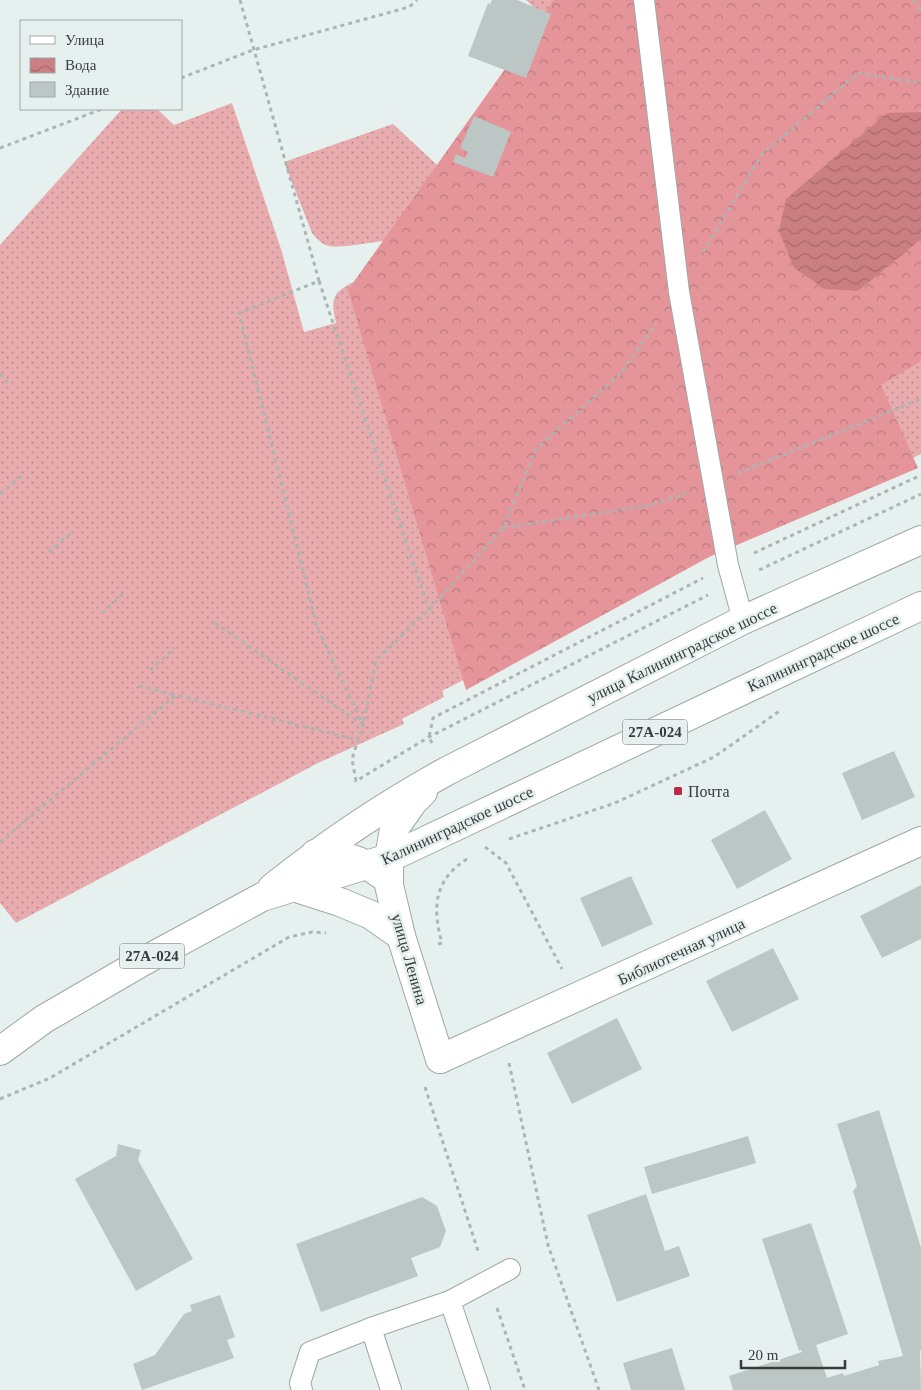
<svg xmlns="http://www.w3.org/2000/svg" width="921" height="1390" font-family="Georgia,serif">
<style>
.grass{fill:url(#grass-dots)}
.forest{fill:url(#forest-crowns)}
.water{fill:url(#water-waves)}
.building{fill:#bcc7c5}
.lines{fill:none;stroke-linecap:round;stroke-linejoin:round}
.service-casing{stroke:#9ea9a6;stroke-width:22}
.minor-casing{stroke:#9ea9a6;stroke-width:30}
.secondary-casing{stroke:#9ea9a6;stroke-width:30}
.primary-casing{stroke:#9ea9a6;stroke-width:30}
.path{stroke:#adb5b4;stroke-width:3;stroke-dasharray:4 4;stroke-linecap:butt}
.service{stroke:#fff;stroke-width:20}
.minor{stroke:#fff;stroke-width:28}
.secondary{stroke:#fff;stroke-width:28}
.primary{stroke:#fff;stroke-width:28}
.poi-dot{fill:#bb2a45;stroke:#e6f1ef;stroke-width:2}
.labels{text-anchor:middle;stroke-width:5;stroke-linejoin:round;paint-order:stroke}
.shield{fill:#e6f1ef;stroke:#6c7271;stroke-width:1}
.shield-label{font-size:15px;font-weight:bold;fill:#383c3b}
.street-label{font-size:16px;fill:#383c3b;stroke:#e6f1ef}
.poi-label{font-size:16px;fill:#383c3b;stroke:#e6f1ef;text-anchor:start}
</style>
<defs>
<pattern id="grass-dots" width="8" height="8" patternUnits="userSpaceOnUse" patternTransform="scale(1.25)"><rect width="8" height="8" fill="#e8acae"/><path d="M2 2h.1M6 6h.1" fill="none" stroke="#bd8d8f" stroke-width="1.8" stroke-linecap="round"/></pattern>
<pattern id="forest-crowns" width="20" height="18" patternUnits="userSpaceOnUse" patternTransform="scale(1.25)"><rect width="20" height="18" fill="#e5959a"/><path d="M2 6a3 3 0 1 1 6 0M12 15a3 3 0 1 1 6 0" fill="none" stroke="#bb7b7f"/></pattern>
<pattern id="water-waves" width="16" height="10" patternUnits="userSpaceOnUse" patternTransform="scale(1.25)"><rect width="16" height="10" fill="#cc7f83"/><path d="M0 5q4-4 8 0t8 0" fill="none" stroke="#a7696c"/></pattern>
</defs>
<rect width="100%" height="100%" fill="#e6f1ef"/>
<path class="grass" d="M526,0H921V454L602,609L442,691L444,697L402,719L404,724L318,763L16,923L0,903V245L122,109H157L174,125L232,103L281,249L304,332L336,323C331,301 331,294 351,283L466,268L626,208L347,246C329,247 324,248 312,233L284,162L393,124L493,217L571,42Z"/>
<path class="forest" d="M554,0H921V361L881,385L918,468L709,557L466,690L348,290Z"/>
<path class="water" d="M921,112V239L858,291L825,289L794,268L779,231L786,199L887,113Z"/>
<g class="building">
<path d="M492,0H517L551,14L526,78L468,56L488,3L490,4Z"/>
<path d="M474,116L511,132L493,177L453,162L456,154L465,158L468,152L460,148Z"/>
<path d="M894,751L915,797L862,820L842,773Z"/>
<path d="M765,810L792,859L737,889L711,840Z"/>
<path d="M631,876L653,924L602,947L580,898Z"/>
<path d="M921,885V939L882,958L860,916Z"/>
<path d="M773,948L799,999L732,1032L706,981Z"/>
<path d="M617,1018L642,1069L572,1104L547,1053Z"/>
<path d="M879,1110L921,1248V1350L920,1351L921,1390H733L729,1376L802,1352L801,1350L799,1351L762,1239L811,1223L848,1334L816,1345L827,1378L843,1373L844,1376L879,1365L878,1361L903,1356L853,1191L857,1186L837,1124Z"/>
<path d="M748,1136L756,1163L652,1194L644,1167Z"/>
<path d="M118,1144L141,1150L138,1160L193,1259L136,1291L75,1179L116,1156Z"/>
<path d="M646,1194L665,1251L679,1246L690,1276L617,1302L587,1215Z"/>
<path d="M422,1197L437,1206L446,1231L440,1247L411,1258L418,1276L321,1312L296,1244Z"/>
<path d="M220,1295L235,1337L227,1340L234,1358L142,1390L133,1364L155,1355L184,1314L192,1311L190,1305Z"/>
<path d="M672,1348L685,1390H631L623,1363Z"/>
</g>
<g class="lines">
<g class="service-casing">
<g id="service">
<path d="M644,0L679,292L728,565L743,620"/>
<path d="M450,1301L480,1390"/>
<path d="M302,1390L300,1383L310,1352L371,1328"/>
<path d="M391,1390L371,1328L450,1301L510,1269"/>
</g>
</g>
<g class="minor-casing">
<path id="minor" d="M440,1059L921,841"/>
</g>
<g class="secondary-casing">
<g id="secondary">
<path d="M315,854C339,854 360,858 380,874"/>
<path d="M389,858V885L401,936L440,1059"/>
<path d="M293,887L340,902L371,915L401,936"/>
</g>
</g>
<g class="primary-casing">
<g id="primary">
<path d="M389,858L394,829L413,802L423,792"/>
<path d="M272,888C327,844 385,805 447,771L743,620L921,540"/>
<path d="M0,1051L44,1019L142,962L262,897L389,858L921,606"/>
</g>
</g>
<g class="path">
<path d="M240,0L319,281L239,313L317,627L363,725L352,759L356,781L429,737L708,595"/>
<path d="M914,0L921,14"/>
<path d="M181,78L253,50L409,7L417,0"/>
<path d="M0,148L102,109"/>
<path d="M703,252L762,154L858,73L921,83"/>
<path d="M319,281L429,610"/>
<path d="M0,374L8,383"/>
<path d="M738,473L921,399"/>
<path d="M0,494L23,475"/>
<path d="M503,528L652,505L686,493"/>
<path d="M49,552L72,532"/>
<path d="M754,553L921,475"/>
<path d="M759,570L921,494"/>
<path d="M102,613L125,592"/>
<path d="M215,623L363,725L376,660L429,610L503,528L536,449L620,374L656,324"/>
<path d="M150,670L175,648"/>
<path d="M139,686L175,695"/>
<path d="M432,743L429,737L433,718L703,578"/>
<path d="M509,839L615,803L714,757L781,710"/>
<path d="M0,842L176,695L358,740"/>
<path d="M485,847L506,863L562,969"/>
<path d="M438,944L442,943C432,907 434,880 467,859"/>
<path d="M509,1063L548,1245L599,1390"/>
<path d="M425,1087L479,1254"/>
<path d="M0,1099L50,1078L289,937L312,932L326,933"/>
<path d="M497,1308L525,1390"/>
</g>
<use href="#service" class="service"/>
<use href="#minor" class="minor"/>
<use href="#secondary" class="secondary"/>
<use href="#primary" class="primary"/>
</g>
<rect class="poi-dot" x="673" y="786" width="10" height="10" rx="2.5"/>
<g class="labels">
<g class="shield">
<rect x="622.5" y="719.5" width="65" height="25" rx="4"/>
<rect x="119.5" y="943.5" width="65" height="25" rx="4"/>
</g>
<g class="shield-label">
<text x="655" y="737">27А-024</text>
<text x="152" y="961">27А-024</text>
</g>
<g class="street-label">
<text transform="translate(682 652) rotate(-26)" y="6">улица Калининградское шоссе</text>
<text transform="translate(823 652) rotate(-25)" y="6">Калининградское шоссе</text>
<text transform="translate(457 825) rotate(-25)" y="6">Калининградское шоссе</text>
<text transform="translate(681 951) rotate(-25)" y="6">Библиотечная улица</text>
<text transform="translate(410 959) rotate(74)" y="6">улица Ленина</text>
</g>
<g class="poi-label">
<text x="688" y="797">Почта</text>
</g>
</g>
<rect x="20" y="20" width="162" height="90" fill="#e6f1ef" stroke="#a0a9a7"/>
<rect x="30" y="36" width="25" height="8" fill="#ffffff" stroke="#a0a9a7"/>
<text x="65" y="45" font-size="15" fill="#383c3b">Улица</text>
<rect x="30" y="58" width="25" height="15" fill="url(#water-waves)" stroke="#a0a9a7"/>
<text x="65" y="70" font-size="15" fill="#383c3b">Вода</text>
<rect x="30" y="82" width="25" height="15" fill="#bcc7c5" stroke="#a0a9a7"/>
<text x="65" y="95" font-size="15" fill="#383c3b">Здание</text>
<path d="M741 1360v8h104v-8" fill="none" stroke="#383c3b" stroke-width="2.5"/>
<text x="748" y="1360" font-size="15" fill="#383c3b" stroke="#e6f1ef" stroke-width="4" paint-order="stroke">20 m</text>
</svg>
